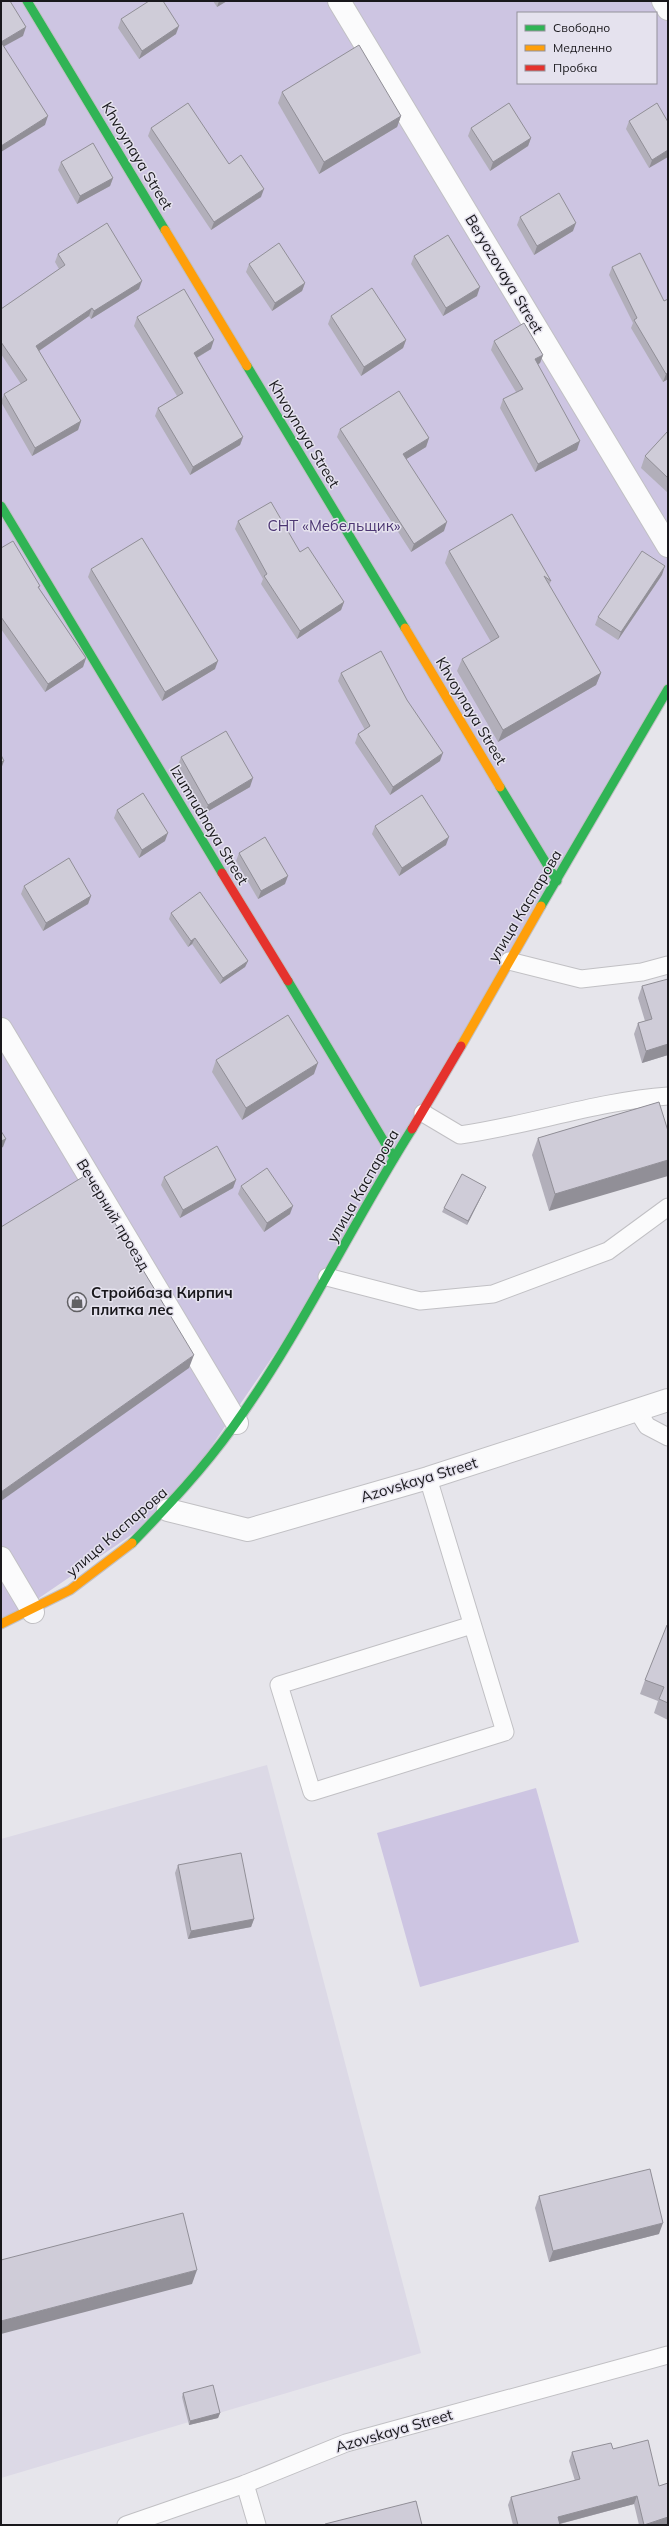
<svg xmlns="http://www.w3.org/2000/svg" width="669" height="2526" font-family="Mulish,sans-serif">
<style>
.built{fill:#dcd9e6}
.green{fill:#cdc5e2;fill-rule:evenodd}
.lines{fill:none;stroke-linecap:round;stroke-linejoin:round}
.lane-casing{stroke:#c1c0c4;stroke-width:19}
.street-casing{stroke:#c1c0c4;stroke-width:24}
.fast-casing{stroke:#c1c0c4;stroke-width:11}
.slow-casing{stroke:#c1c0c4;stroke-width:11}
.jam-casing{stroke:#c1c0c4;stroke-width:11}
.lane{stroke:#fbfbfc;stroke-width:17}
.street{stroke:#fbfbfc;stroke-width:22}
.fast{stroke:#30b455;stroke-width:9}
.slow{stroke:#ff9f0a;stroke-width:9}
.jam{stroke:#e5322d;stroke-width:9}
.wall{fill:#b2afba}
.shaded-wall{fill:#918f97}
.building{fill:#cfccd8;stroke:#918f97}
.labels{text-anchor:middle;stroke-width:3;stroke-linejoin:round;paint-order:stroke}
.street-label{font-size:15px;fill:#19181c;stroke:#e5e2ee}
.park-label{font-size:15px;fill:#4c3673;stroke:#e5e2ee}
.poi-label{font-size:15px;font-weight:bold;fill:#19181c;stroke:#e5e2ee;text-anchor:start}
</style>
<rect width="100%" height="100%" fill="#e6e5eb"/>
<path class="built" d="M267,1765L421,2353L1,2478V1839Z"/>
<g class="green">
<path d="M1,1H668V689L327,1277L168,1510L1,1624ZM518,13H656V83H518Z"/>
<path d="M536,1788L579,1942L420,1987L377,1833Z"/>
</g>
<g class="lines">
<g class="lane-casing">
<g id="lane">
<path d="M509,961L581,979L642,972L668,965"/>
<path d="M423,1113L460,1135C530,1125 598,1101 668,1096"/>
<path d="M327,1277L420,1301L493,1294L608,1251L668,1207"/>
<path d="M637,1410L647,1426L668,1437"/>
<path d="M428,1478L505,1732L312,1792L279,1685L472,1625"/>
<path d="M245,2484L257,2525"/>
<path d="M126,2525L245,2484L346,2443L668,2355"/>
</g>
</g>
<g class="street-casing">
<g id="street">
<path d="M339,1L668,546"/>
<path d="M663,1L668,9"/>
<path d="M1,1029L237,1423"/>
<path d="M168,1510L248,1530L428,1478L668,1400"/>
<path d="M1,1558L33,1612"/>
</g>
</g>
<g class="fast-casing">
<g id="fast">
<path d="M27,1L165,230"/>
<path d="M247,366L405,628"/>
<path d="M1,506L222,873"/>
<path d="M500,787L557,881"/>
<path d="M541,906L668,689"/>
<path d="M288,981L394,1158"/>
<path d="M132,1543C168,1506 203,1469 233,1427C301,1333 350,1227 412,1129"/>
</g>
</g>
<g class="slow-casing">
<g id="slow">
<path d="M165,230L247,366"/>
<path d="M405,628L500,787"/>
<path d="M461,1046L541,906"/>
<path d="M1,1624L70,1590L132,1543"/>
</g>
</g>
<g class="jam-casing">
<g id="jam">
<path d="M222,873L288,981"/>
<path d="M412,1129L461,1046"/>
</g>
</g>
<use href="#lane" class="lane"/>
<use href="#street" class="street"/>
<use href="#fast" class="fast"/>
<use href="#slow" class="slow"/>
<use href="#jam" class="jam"/>
</g>
<g class="wall">
<path d="M213,1H227L217,7Z"/>
<path d="M121,19L176,34L139,59L118,28Z"/>
<path d="M282,92L401,116L397,127L319,174L278,103Z"/>
<path d="M629,121L668,122L649,168L626,129Z"/>
<path d="M151,128L229,164L261,197L211,230L148,136Z"/>
<path d="M471,128L531,138L528,146L490,171L468,136Z"/>
<path d="M61,162L113,178L110,186L77,204L58,170Z"/>
<path d="M520,217L573,231L534,255L517,225Z"/>
<path d="M58,254L139,289L91,319L89,316L39,351L81,421L78,430L32,456L1,402L4,394L21,384L1,354V309L59,269L55,262Z"/>
<path d="M414,256L477,296L443,316L411,264Z"/>
<path d="M249,264L305,283L302,291L272,311L246,272Z"/>
<path d="M612,267L664,301L668,299V379L663,382L631,328L633,323L609,275Z"/>
<path d="M331,316L406,340L403,348L361,376L328,324Z"/>
<path d="M137,317L211,349L197,358L243,437L240,445L190,475L155,416L158,408L177,396L134,326Z"/>
<path d="M494,341L543,355L540,363L538,364L577,450L535,472L500,408L503,399L516,392L491,350Z"/>
<path d="M340,429L429,438L426,447L406,459L444,531L411,552L337,437Z"/>
<path d="M668,431V493L641,468L645,456Z"/>
<path d="M512,514L551,581L549,585L601,673L596,685L498,742L457,671L462,659L491,642L445,563L449,551Z"/>
<path d="M238,521L300,552L344,602L341,610L297,639L261,584L263,579L235,529Z"/>
<path d="M1,548L40,586L39,588L86,658L83,667L45,692L1,629Z"/>
<path d="M91,569L215,669L162,701L88,577Z"/>
<path d="M662,575L618,640L595,625L598,617Z"/>
<path d="M341,673L407,700L440,761L390,795L355,743L358,734L365,730L338,681Z"/>
<path d="M181,757L250,787L205,813L178,765Z"/>
<path d="M117,810L165,841L139,858L114,818Z"/>
<path d="M375,826L446,845L399,876L372,834Z"/>
<path d="M239,853L285,884L258,899L236,861Z"/>
<path d="M24,886L91,896L88,904L43,931L21,894Z"/>
<path d="M171,913L248,961L245,967L220,984L192,944L188,947L169,919Z"/>
<path d="M642,986L668,1055L642,1063L634,1034L638,1023L645,1021L638,998Z"/>
<path d="M216,1060L314,1074L242,1120L212,1072Z"/>
<path d="M659,1102L549,1211L532,1155L538,1138Z"/>
<path d="M164,1177L236,1180L233,1188L180,1218L161,1185Z"/>
<path d="M241,1186L290,1214L264,1232L238,1194Z"/>
<path d="M486,1187L467,1225L442,1212L444,1208Z"/>
<path d="M668,1626V1720L654,1713L658,1701L640,1694L645,1680Z"/>
<path d="M178,1865L254,1919L251,1927L188,1939L175,1873Z"/>
<path d="M539,2196L659,2234L549,2262L535,2208Z"/>
<path d="M183,2393L220,2413L218,2418L189,2425L182,2397Z"/>
<path d="M613,2449L659,2486L668,2483V2524L665,2525H639L634,2504L560,2524V2525H513L508,2505L511,2497L575,2481L569,2461L572,2452Z"/>
</g>
<g class="shaded-wall">
<path d="M219,1H227L217,7Z"/>
<path d="M179,26L176,34L139,59L142,51Z"/>
<path d="M26,27L23,36L1,48V42Z"/>
<path d="M48,116L45,125L1,152V146Z"/>
<path d="M401,116L397,127L319,174L324,162Z"/>
<path d="M531,138L528,146L490,171L493,162Z"/>
<path d="M668,150V157L649,168L652,160Z"/>
<path d="M113,178L110,186L77,204L80,196Z"/>
<path d="M264,189L261,197L211,230L214,222Z"/>
<path d="M576,223L573,231L534,255L537,246Z"/>
<path d="M142,281L139,289L91,319L94,311Z"/>
<path d="M305,283L302,291L272,311L275,303Z"/>
<path d="M480,287L477,296L443,316L446,308Z"/>
<path d="M92,308L89,316L33,355L36,346Z"/>
<path d="M214,340L211,349L191,361L194,353Z"/>
<path d="M406,340L403,348L361,376L364,367Z"/>
<path d="M543,355L540,363L532,368L535,359Z"/>
<path d="M668,373V379L663,382L666,374Z"/>
<path d="M81,421L78,430L32,456L35,448Z"/>
<path d="M243,437L240,445L190,475L193,467Z"/>
<path d="M429,438L426,447L400,463L403,454Z"/>
<path d="M580,441L577,450L535,472L538,464Z"/>
<path d="M447,522L444,531L411,552L414,544Z"/>
<path d="M665,566L662,575L618,640L621,632Z"/>
<path d="M344,602L341,610L297,639L300,631Z"/>
<path d="M86,658L83,667L45,692L48,684Z"/>
<path d="M218,661L215,669L162,701L165,692Z"/>
<path d="M601,673L596,685L498,742L503,730Z"/>
<path d="M443,753L440,761L390,795L393,787Z"/>
<path d="M4,761L1,769V762Z"/>
<path d="M253,778L250,787L205,813L208,805Z"/>
<path d="M168,833L165,841L139,858L142,850Z"/>
<path d="M449,837L446,845L399,876L402,868Z"/>
<path d="M288,876L285,884L258,899L261,891Z"/>
<path d="M91,896L88,904L43,931L46,923Z"/>
<path d="M195,938L192,944L188,947L191,941Z"/>
<path d="M248,961L245,967L220,984L223,978Z"/>
<path d="M668,1044V1055L642,1063L646,1051Z"/>
<path d="M318,1063L314,1074L242,1120L246,1108Z"/>
<path d="M6,1139L3,1147L1,1148V1141Z"/>
<path d="M668,1160V1176L549,1211L555,1194Z"/>
<path d="M236,1180L233,1188L180,1218L183,1210Z"/>
<path d="M486,1187L467,1225L468,1221Z"/>
<path d="M293,1206L290,1214L264,1232L267,1223Z"/>
<path d="M194,1355L189,1368L1,1501V1492Z"/>
<path d="M254,1919L251,1927L188,1939L191,1931Z"/>
<path d="M663,2223L659,2234L549,2262L553,2251Z"/>
<path d="M197,2270L192,2284L1,2334V2321Z"/>
<path d="M220,2413L218,2418L189,2425L190,2421Z"/>
<path d="M637,2496L634,2504L555,2525L558,2517Z"/>
<path d="M668,2517V2524L665,2525H645Z"/>
</g>
<g class="building">
<path d="M1,1H10L26,27L1,42Z"/>
<path d="M149,1H163L179,26L142,51L121,19Z"/>
<path d="M1,42L48,116L1,146Z"/>
<path d="M359,45L401,116L324,162L282,92Z"/>
<path d="M188,103L229,164L241,155L264,189L214,222L151,128Z"/>
<path d="M509,103L531,138L493,162L471,128Z"/>
<path d="M657,103L668,122V150L652,160L629,121Z"/>
<path d="M93,143L113,178L80,196L61,162Z"/>
<path d="M559,193L576,223L537,246L520,217Z"/>
<path d="M107,223L142,281L94,311L92,308L36,346L81,421L35,448L4,394L27,380L1,342V309L65,265L58,254Z"/>
<path d="M448,235L480,287L446,308L414,256Z"/>
<path d="M279,243L305,283L275,303L249,264Z"/>
<path d="M640,253L664,301L668,299V373L666,374L634,320L637,318L612,267Z"/>
<path d="M372,288L406,340L364,367L331,316Z"/>
<path d="M184,289L214,340L194,353L243,437L193,467L158,408L183,393L137,317Z"/>
<path d="M524,323L543,355L535,359L580,441L538,464L503,399L523,389L494,341Z"/>
<path d="M399,391L429,438L403,454L447,522L414,544L340,429Z"/>
<path d="M668,431V478L645,456Z"/>
<path d="M271,502L300,552L308,547L344,602L300,631L264,576L267,574L238,521Z"/>
<path d="M512,514L551,581L544,576L601,673L503,730L462,659L499,637L449,551Z"/>
<path d="M142,538L218,661L165,692L91,569Z"/>
<path d="M13,541L40,586L38,587L86,658L48,684L1,617V548Z"/>
<path d="M642,551L665,566L621,632L598,617Z"/>
<path d="M381,651L407,700L443,753L393,787L358,734L370,726L341,673Z"/>
<path d="M226,731L253,778L208,805L181,757Z"/>
<path d="M1,755L4,761L1,762Z"/>
<path d="M143,793L168,833L142,850L117,810Z"/>
<path d="M422,795L449,837L402,868L375,826Z"/>
<path d="M265,837L288,876L261,891L239,853Z"/>
<path d="M69,858L91,896L46,923L24,886Z"/>
<path d="M200,892L248,961L223,978L195,938L191,941L171,913Z"/>
<path d="M668,979V1044L646,1051L638,1023L652,1019L642,986Z"/>
<path d="M288,1015L318,1063L246,1108L216,1060Z"/>
<path d="M659,1102L668,1131V1160L555,1194L538,1138Z"/>
<path d="M1,1131L6,1139L1,1141Z"/>
<path d="M217,1146L236,1180L183,1210L164,1177Z"/>
<path d="M267,1168L293,1206L267,1223L241,1186Z"/>
<path d="M462,1174L486,1187L468,1221L444,1208Z"/>
<path d="M86,1175L194,1355L1,1492V1227Z"/>
<path d="M667,1625L668,1626V1703L659,1699L664,1687L645,1680Z"/>
<path d="M241,1853L254,1919L191,1931L178,1865Z"/>
<path d="M650,2169L663,2223L553,2251L539,2196Z"/>
<path d="M183,2213L197,2270L1,2321V2260Z"/>
<path d="M213,2385L220,2413L190,2421L183,2393Z"/>
<path d="M648,2440L659,2486L668,2483V2517L644,2525L637,2496L558,2517L560,2525H518L511,2497L580,2479L572,2452L611,2443L613,2449Z"/>
<path d="M416,2501L422,2525H325V2524Z"/>
</g>
<defs>
<g id="shop-ring" transform="scale(1)"><circle r="9.5" fill="#e5e2ee" stroke="#616064" stroke-width="1.5"/><path d="M-5-2.5h2.3a2.7 3.5 0 0 1 5.4 0H5L5.5 6h-11ZM-1.5-2.5h3a1.5 2.3 0 0 0-3 0Z" fill="#616064"/></g>
</defs>
<g fill-rule="evenodd">
<use href="#shop-ring" x="77" y="1302"/>
</g>
<g class="labels">
<g class="street-label">
<text transform="translate(137 156) rotate(59)" y="5">Khvoynaya Street</text>
<text transform="translate(504 274) rotate(59)" y="5">Beryozovaya Street</text>
<text transform="translate(304 434) rotate(59)" y="5">Khvoynaya Street</text>
<text transform="translate(471 711) rotate(59)" y="5">Khvoynaya Street</text>
<text transform="translate(209 825) rotate(59)" y="5">Izumrudnaya Street</text>
<text transform="translate(525 906) rotate(-59)" y="5">улица Каспарова</text>
<text transform="translate(363 1186) rotate(-60)" y="5">улица Каспарова</text>
<text transform="translate(113 1215) rotate(59)" y="5">Вечерний проезд</text>
<text transform="translate(419 1480) rotate(-17)" y="5">Azovskaya Street</text>
<text transform="translate(117 1532) rotate(-41)" y="5">улица Каспарова</text>
<text transform="translate(394 2431) rotate(-16)" y="5">Azovskaya Street</text>
</g>
<g class="park-label">
<text x="334" y="531">СНТ «Мебельщик»</text>
</g>
<g class="poi-label">
<text x="91" y="1298">Стройбаза Кирпич<tspan x="91" dy="17">плитка лес</tspan></text>
</g>
</g>
<rect width="669" height="2526" fill="none" stroke="#19181c" stroke-width="4"/>
<rect x="517" y="12" width="140" height="72" fill="#e5e2ee" stroke="#93919a"/>
<rect x="525" y="25" width="20" height="6" fill="#30b455" stroke="#93919a"/>
<text x="553" y="32" font-size="12" fill="#19181c">Свободно</text>
<rect x="525" y="45" width="20" height="6" fill="#ff9f0a" stroke="#93919a"/>
<text x="553" y="52" font-size="12" fill="#19181c">Медленно</text>
<rect x="525" y="65" width="20" height="6" fill="#e5322d" stroke="#93919a"/>
<text x="553" y="72" font-size="12" fill="#19181c">Пробка</text>
</svg>
